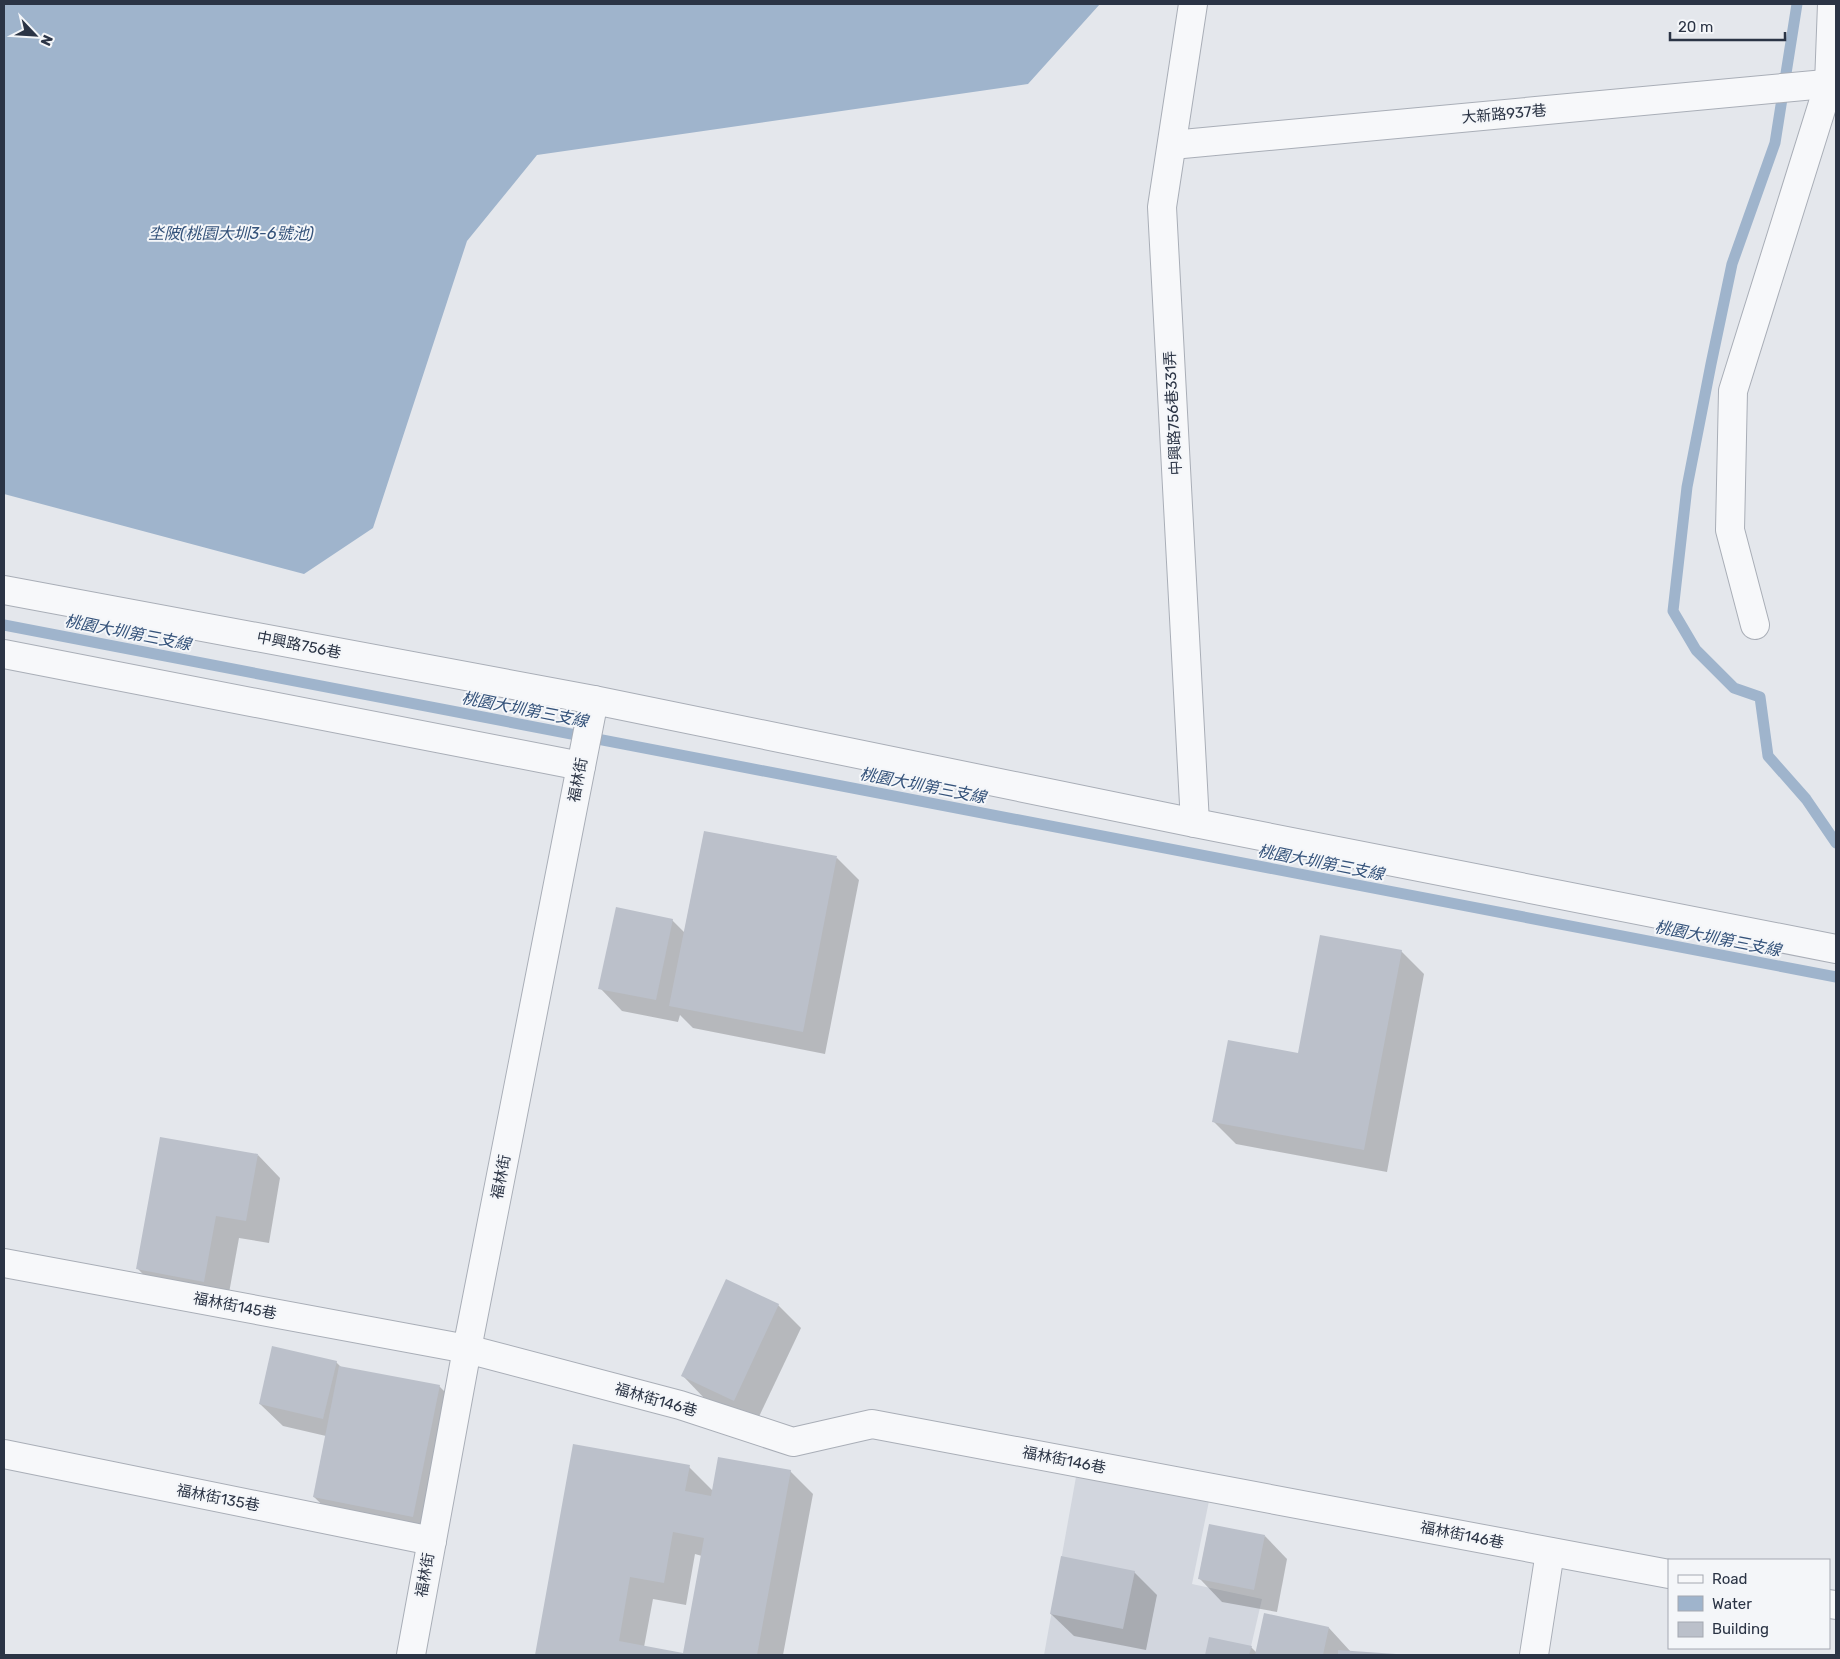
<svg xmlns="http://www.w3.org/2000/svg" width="1840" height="1659" font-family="Rubik,'Noto Sans TC',sans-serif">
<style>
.built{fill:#d2d6de}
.water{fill:#9fb4cc}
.shadow{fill:#0003;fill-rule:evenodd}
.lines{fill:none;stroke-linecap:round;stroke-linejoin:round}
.stream{stroke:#9fb4cc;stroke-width:11}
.building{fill:#bbc0ca;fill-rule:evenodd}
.minor-casing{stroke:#a9aeb7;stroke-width:30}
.minor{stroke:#f7f8fa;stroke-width:28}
.labels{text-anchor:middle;stroke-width:4;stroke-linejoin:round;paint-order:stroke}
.street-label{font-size:15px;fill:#2b3445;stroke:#f4f6f9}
.water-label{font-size:16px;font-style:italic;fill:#34527a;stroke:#f4f6f9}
</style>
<rect width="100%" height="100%" fill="#e4e7ec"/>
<path class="built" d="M1076,1477L1209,1501L1192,1584L1262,1599L1249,1655H1044Z"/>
<path class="water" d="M4,4H1100L1028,84L537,155L467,241L373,528L304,574L4,494Z"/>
<g class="shadow">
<path d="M837,858L859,880L825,1054L693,1028L680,1015L678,1022L622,1011L600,988L672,920L685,933Z"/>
<path d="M1401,951L1424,974L1387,1172L1236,1144L1213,1121L1299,1054Z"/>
<path d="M258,1155L280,1178L269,1243L239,1238L227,1304L160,1292L138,1269Z"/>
<path d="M778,1305L801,1328L756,1423L705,1399L683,1376Z"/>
<path d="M336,1362L342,1368L439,1386L462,1409L436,1538L337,1519L314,1497L326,1436L283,1426L260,1404Z"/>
<path d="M574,1446L689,1467L713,1491L790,1471L813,1494L783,1655H536ZM695,1554L702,1556L684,1654L644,1647L653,1599L686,1605Z"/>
<path d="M1265,1536L1287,1559L1277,1612L1222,1602L1200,1579Z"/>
<path d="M1134,1572L1157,1595L1146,1650L1074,1636L1051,1614Z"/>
<path d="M1329,1628L1351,1652L1400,1655H1206L1210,1639L1251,1647L1257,1653Z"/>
</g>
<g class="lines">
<g class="stream">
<path d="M1797,4L1775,143L1732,264L1711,364L1687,487L1673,611L1696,650L1734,688L1760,697L1768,756L1806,799L1836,843"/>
<path d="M4,625L1836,977"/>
</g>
</g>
<g class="building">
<path d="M704,831L837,856L803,1032L669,1006Z"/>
<path d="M616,907L673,919L656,1000L598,989Z"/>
<path d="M1320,935L1402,950L1364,1150L1212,1122L1228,1040L1298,1053Z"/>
<path d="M160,1137L258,1154L246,1221L216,1216L204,1282L136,1269Z"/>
<path d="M726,1279L779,1304L734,1401L681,1376Z"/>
<path d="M272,1346L337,1361L323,1419L259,1404Z"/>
<path d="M339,1366L440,1385L413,1517L313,1497Z"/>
<path d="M573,1444L690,1465L685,1491L711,1496L718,1457L791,1470L757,1655H535ZM673,1532L704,1538L683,1653L619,1641L630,1577L664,1583Z"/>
<path d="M1209,1524L1265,1535L1254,1590L1198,1579Z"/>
<path d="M1061,1556L1135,1571L1123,1629L1050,1614Z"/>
<path d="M1264,1613L1329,1627L1323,1655H1255Z"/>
<path d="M1209,1637L1252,1646L1249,1655H1205Z"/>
<path d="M1338,1650L1396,1654V1655H1338Z"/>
</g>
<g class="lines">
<g class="minor-casing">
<g id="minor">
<path d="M1193,4L1162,207L1195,823"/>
<path d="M1172,145L1836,83"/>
<path d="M4,590L594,700L1195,823L1836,949"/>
<path d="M1755,625L1730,530L1733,391L1829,84L1832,4"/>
<path d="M4,654L581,766"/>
<path d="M4,1263L467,1349L680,1405L793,1442L872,1424L1669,1574"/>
<path d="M4,1454L432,1541"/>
<path d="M1829,1604L1836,1605"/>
<path d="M411,1655L467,1349L594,700"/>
<path d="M1534,1655L1550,1552"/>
</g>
</g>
<use href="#minor" class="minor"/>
</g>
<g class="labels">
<g class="street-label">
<text transform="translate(1504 114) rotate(-5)" y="5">大新路937巷</text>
<text transform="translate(1173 413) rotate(-93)" y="5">中興路756巷331弄</text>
<text transform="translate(299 645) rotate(11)" y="5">中興路756巷</text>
<text transform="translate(578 780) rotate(-79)" y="5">福林街</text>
<text transform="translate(501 1177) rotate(-79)" y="5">福林街</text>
<text transform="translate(235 1306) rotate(11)" y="5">福林街145巷</text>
<text transform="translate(656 1400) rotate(16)" y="5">福林街146巷</text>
<text transform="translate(1064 1460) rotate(11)" y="5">福林街146巷</text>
<text transform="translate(218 1498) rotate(11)" y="5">福林街135巷</text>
<text transform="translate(1462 1535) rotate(11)" y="5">福林街146巷</text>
<text transform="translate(425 1575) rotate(-80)" y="5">福林街</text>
</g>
<g class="water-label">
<text x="231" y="239">坔陂(桃園大圳3-6號池)</text>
<text transform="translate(128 632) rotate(11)" y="6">桃園大圳第三支線</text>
<text transform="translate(525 709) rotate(11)" y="6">桃園大圳第三支線</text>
<text transform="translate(923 785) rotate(11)" y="6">桃園大圳第三支線</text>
<text transform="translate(1321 862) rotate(11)" y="6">桃園大圳第三支線</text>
<text transform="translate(1718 938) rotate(11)" y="6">桃園大圳第三支線</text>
</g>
</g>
<rect width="1840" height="1659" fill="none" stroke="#2b3445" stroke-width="10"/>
<rect x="1668" y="1559" width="162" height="90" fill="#f4f6f9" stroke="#a4a8b1"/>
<rect x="1678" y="1575" width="25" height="8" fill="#f7f8fa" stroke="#a4a8b1"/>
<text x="1712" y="1584" font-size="15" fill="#2b3445">Road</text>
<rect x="1678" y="1596" width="25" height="15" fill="#9fb4cc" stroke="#a4a8b1"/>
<text x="1712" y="1609" font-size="15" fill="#2b3445">Water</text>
<rect x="1678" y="1622" width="25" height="15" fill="#bbc0ca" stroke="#a4a8b1"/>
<text x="1712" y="1634" font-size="15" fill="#2b3445">Building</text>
<g transform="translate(35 35) rotate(115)" stroke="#f4f6f9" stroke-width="4" paint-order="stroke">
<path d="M0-4L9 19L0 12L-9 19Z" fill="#2b3445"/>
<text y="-8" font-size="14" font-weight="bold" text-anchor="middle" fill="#2b3445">N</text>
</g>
<path d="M1670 32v8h115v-8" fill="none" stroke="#2b3445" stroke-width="2.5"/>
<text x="1678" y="32" font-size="15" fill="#2b3445" stroke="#f4f6f9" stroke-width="4" paint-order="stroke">20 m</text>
</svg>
